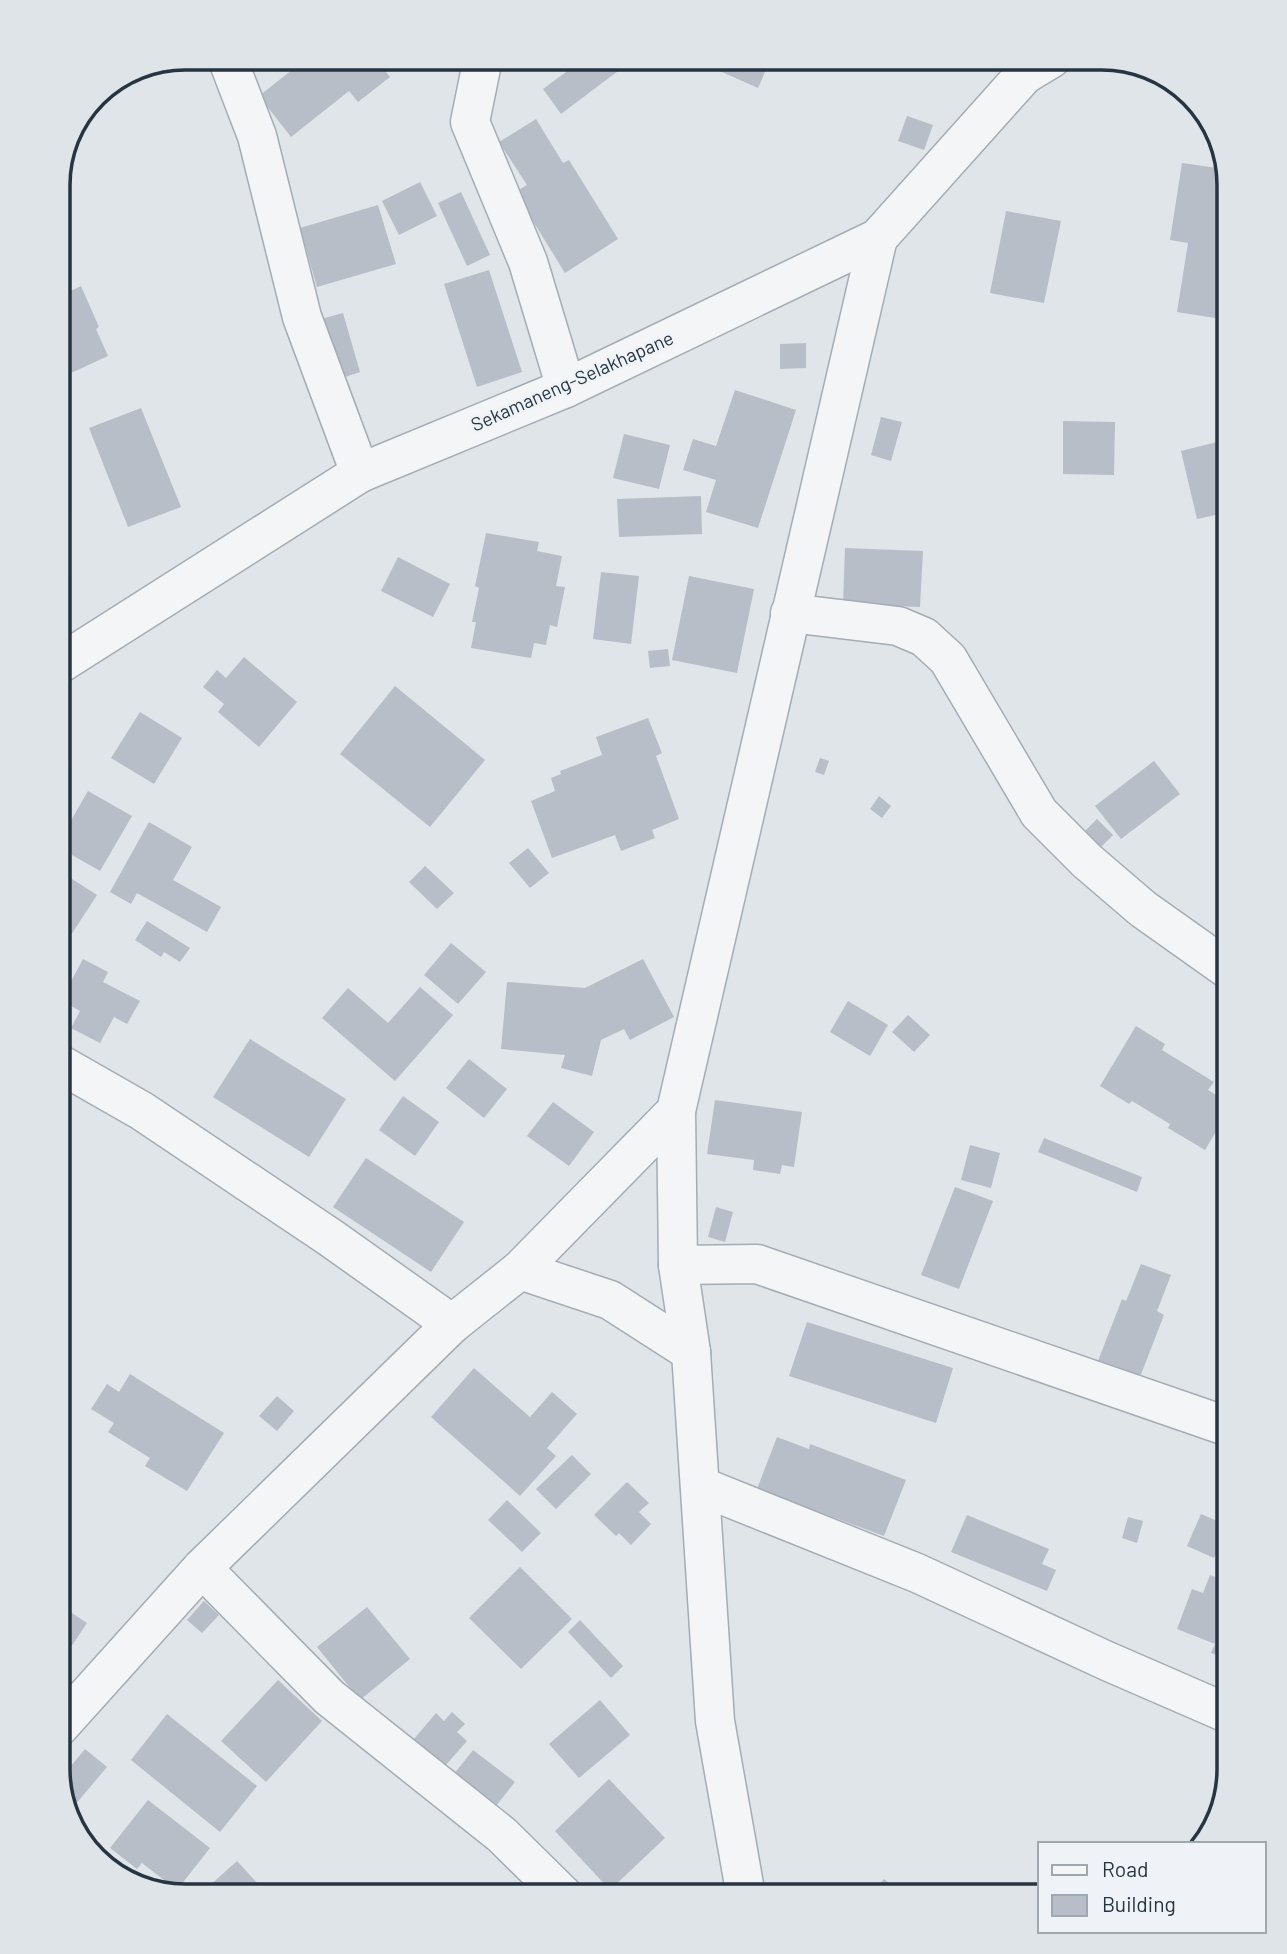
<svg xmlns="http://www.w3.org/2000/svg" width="1287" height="1954" font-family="Barlow,sans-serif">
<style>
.building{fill:#b7bec7}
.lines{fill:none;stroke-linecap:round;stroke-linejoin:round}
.minor-casing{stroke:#a5acb4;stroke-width:41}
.minor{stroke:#f3f5f7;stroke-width:38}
.labels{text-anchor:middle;stroke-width:5;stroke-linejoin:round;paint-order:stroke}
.street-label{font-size:19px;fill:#273442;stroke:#eff3f7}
.rim{fill:none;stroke:#273442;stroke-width:3.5}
</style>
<rect width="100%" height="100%" fill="#e0e5e9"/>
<g class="building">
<path d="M307,58H375L390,77L358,102L349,91L291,137L259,96Z"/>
<path d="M585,58H627L630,62L561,114L543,89Z"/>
<path d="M696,58H771L758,88L695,60Z"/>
<path d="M907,116L933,125L924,150L898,141Z"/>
<path d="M536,119L563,163L569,160L618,239L565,273L515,192L527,185L499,142Z"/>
<path d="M1182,163L1225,169L1229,182L1225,204L1229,205L1228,320L1177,312L1188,243L1170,240Z"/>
<path d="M420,182L437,216L399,235L382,201Z"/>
<path d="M461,192L490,255L467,266L438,203Z"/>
<path d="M378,205L396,264L317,287L300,228Z"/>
<path d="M1006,211L1061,221L1044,303L990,293Z"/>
<path d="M489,270L522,372L477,387L444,284Z"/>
<path d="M81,286L99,327L96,329L108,356L58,379V297Z"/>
<path d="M343,313L360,372L339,379L321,319Z"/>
<path d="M806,343V368L780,369V344Z"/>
<path d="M735,390L796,410L758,528L706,512L716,480L683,470L693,439L716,446Z"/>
<path d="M141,408L181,507L128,527L89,428Z"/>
<path d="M881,417L902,422L891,461L871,455Z"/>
<path d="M1063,421L1115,422L1114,475L1063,474Z"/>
<path d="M624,434L670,445L659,489L613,478Z"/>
<path d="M1229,439V512L1197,519L1181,451Z"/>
<path d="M701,496L702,534L619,537L617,499Z"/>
<path d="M486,533L539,542L537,551L562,556L556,586L565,587L557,627L550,625L546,645L534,643L531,658L471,648L476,622H472L479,588L475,586Z"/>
<path d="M845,548L923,551L920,607L843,604Z"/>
<path d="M398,557L450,584L433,617L381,591Z"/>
<path d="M601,572L639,576L631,644L593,639Z"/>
<path d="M689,576L754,589L737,673L672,660Z"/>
<path d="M668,649L670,666L650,668L648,651Z"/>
<path d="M244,657L297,702L259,747L218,712L224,704L203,687L217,670L226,678Z"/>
<path d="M395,686L485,760L430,827L340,754Z"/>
<path d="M140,712L182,738L154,784L111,758Z"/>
<path d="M648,718L662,753L656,756L679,819L652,830L655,838L621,851L615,835L552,858L531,801L555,791L551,778L561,774L560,771L602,755L596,737Z"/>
<path d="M820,758L829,761L824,775L815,772Z"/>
<path d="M1154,761L1180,794L1121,839L1095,806Z"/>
<path d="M88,791L132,816L100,871L58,847V843Z"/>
<path d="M879,796L891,806L882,818L870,809Z"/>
<path d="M1097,819L1113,835L1093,855L1077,839Z"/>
<path d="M149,822L192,847L173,880L221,907L207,932L137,893L131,904L110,892Z"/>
<path d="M528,848L549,873L530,888L509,863Z"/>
<path d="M425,866L454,893L437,909L409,882Z"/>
<path d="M58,870L97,895L58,955Z"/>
<path d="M147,921L190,948L180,962L164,952L161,957L135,940Z"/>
<path d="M451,943L486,972L458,1004L424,975Z"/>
<path d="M83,959L108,972L103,982L140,1001L127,1024L114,1017L100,1043L71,1028L80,1011L61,1000Z"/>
<path d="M643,959L674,1017L630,1040L624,1029L601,1040L592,1076L561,1068L565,1055L501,1049L507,982L585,988Z"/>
<path d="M420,987L453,1015L395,1081L322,1018L348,988L388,1023Z"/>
<path d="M848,1001L888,1025L870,1056L830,1032Z"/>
<path d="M908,1015L930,1035L914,1052L892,1032Z"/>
<path d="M1136,1026L1165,1044L1162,1050L1214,1082L1208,1090L1229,1103V1110L1205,1150L1168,1128L1170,1124L1132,1101L1129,1104L1100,1086Z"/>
<path d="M250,1039L346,1099L309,1157L213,1097Z"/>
<path d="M469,1059L507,1089L484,1118L446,1088Z"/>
<path d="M403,1096L439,1122L415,1156L379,1130Z"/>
<path d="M715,1100L802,1112L794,1167L782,1165L780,1174L753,1170L754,1160L707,1154Z"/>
<path d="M553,1102L594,1132L569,1166L527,1136Z"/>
<path d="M1044,1138L1142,1177L1137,1192L1038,1152Z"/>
<path d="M970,1145L1000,1153L991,1188L961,1180Z"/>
<path d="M366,1158L464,1222L431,1272L333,1207Z"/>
<path d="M955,1187L993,1201L959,1289L921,1275Z"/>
<path d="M716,1207L733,1212L725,1242L708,1237Z"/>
<path d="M1141,1264L1171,1275L1157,1311L1164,1315L1140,1377L1098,1361L1122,1299L1126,1301Z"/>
<path d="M58,1298L71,1306L58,1329Z"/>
<path d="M807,1322L953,1368L936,1423L789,1376Z"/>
<path d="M474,1368L530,1417L552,1392L577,1414L547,1448L556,1456L520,1496L431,1417Z"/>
<path d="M130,1374L224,1433L187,1491L145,1466L150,1458L108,1432L114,1423L91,1409L107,1384L119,1392Z"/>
<path d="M277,1396L294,1411L277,1431L259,1416Z"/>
<path d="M777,1437L809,1449L810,1444L906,1480L884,1536L757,1489Z"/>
<path d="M572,1455L591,1474L556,1509L536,1489Z"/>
<path d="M627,1482L649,1503L639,1512L651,1524L631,1545L619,1533L616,1536L594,1515Z"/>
<path d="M507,1500L541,1533L522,1552L488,1520Z"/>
<path d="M1201,1514L1229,1526L1214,1558L1187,1546Z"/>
<path d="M967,1515L1049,1549L1042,1564L1056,1570L1047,1591L951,1552Z"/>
<path d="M1128,1517L1143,1521L1137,1543L1122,1538Z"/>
<path d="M520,1567L572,1619L521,1669L469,1618Z"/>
<path d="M1210,1575L1229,1582V1660L1211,1653L1215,1644L1177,1629L1192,1589L1203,1593Z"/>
<path d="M204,1601L219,1615L202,1633L187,1620Z"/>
<path d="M58,1604L87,1623L71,1647L58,1639Z"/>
<path d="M367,1607L410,1659L360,1700L317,1647Z"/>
<path d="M580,1620L623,1666L611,1678L568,1632Z"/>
<path d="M278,1680L322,1721L266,1782L221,1741Z"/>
<path d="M600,1700L630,1735L579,1778L549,1744Z"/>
<path d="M452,1712L465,1724L457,1732L467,1741L445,1766L414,1739L436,1713L444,1721Z"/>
<path d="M167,1714L257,1786L220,1832L131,1760Z"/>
<path d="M85,1749L107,1767L69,1812L60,1779Z"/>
<path d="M473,1750L515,1782L496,1806L454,1774Z"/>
<path d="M609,1779L665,1838L610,1890L555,1831Z"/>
<path d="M148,1800L210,1848L177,1890L142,1863L137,1869L110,1848Z"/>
<path d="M237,1861L269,1896H198Z"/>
<path d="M145,1875L170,1894H169L138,1884Z"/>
<path d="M884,1879L904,1896H869Z"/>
</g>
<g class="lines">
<g class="minor-casing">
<g id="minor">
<path d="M227,58L257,136L302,317L360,473"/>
<path d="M483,58L470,122L528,262L566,388"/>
<path d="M790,613L898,626L924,637L948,659L1039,813L1087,861L1143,909L1229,970"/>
<path d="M58,665L360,473L566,388L878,238L1024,75L1052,58"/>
<path d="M58,1063L142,1111L331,1238L452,1324"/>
<path d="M676,1111L678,1265L691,1352L715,1721L746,1896"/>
<path d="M678,1265L757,1264L1229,1427"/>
<path d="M520,1270L610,1300L691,1352"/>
<path d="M700,1486L917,1573L1107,1661L1229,1714"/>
<path d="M202,1568L329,1697L502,1835L564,1896"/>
<path d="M58,1728L202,1568L452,1324L520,1270L676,1111L878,238"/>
</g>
</g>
<use href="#minor" class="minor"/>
</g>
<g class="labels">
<g class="street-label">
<text transform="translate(572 381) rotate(-24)" y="7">Sekamaneng-Selakhapane</text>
</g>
</g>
<path d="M0 0H1287V1954H0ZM185 70H1102A115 115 0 0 1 1217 185V1769A115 115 0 0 1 1102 1884H185A115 115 0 0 1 70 1769V185A115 115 0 0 1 185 70Z" fill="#dfe4e9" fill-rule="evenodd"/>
<path class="rim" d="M185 70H1102A115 115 0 0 1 1217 185V1769A115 115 0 0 1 1102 1884H185A115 115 0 0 1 70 1769V185A115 115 0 0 1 185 70Z"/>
<rect x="1038" y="1842" width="228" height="91" fill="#eff3f7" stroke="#9fa7af" stroke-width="2"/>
<rect x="1052" y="1865" width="35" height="10" fill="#f3f5f7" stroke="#9fa7af" stroke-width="2"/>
<text x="1102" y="1877" font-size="21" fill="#273442">Road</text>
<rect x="1052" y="1895" width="35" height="21" fill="#b7bec7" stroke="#9fa7af" stroke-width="2"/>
<text x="1102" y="1912" font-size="21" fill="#273442">Building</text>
</svg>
